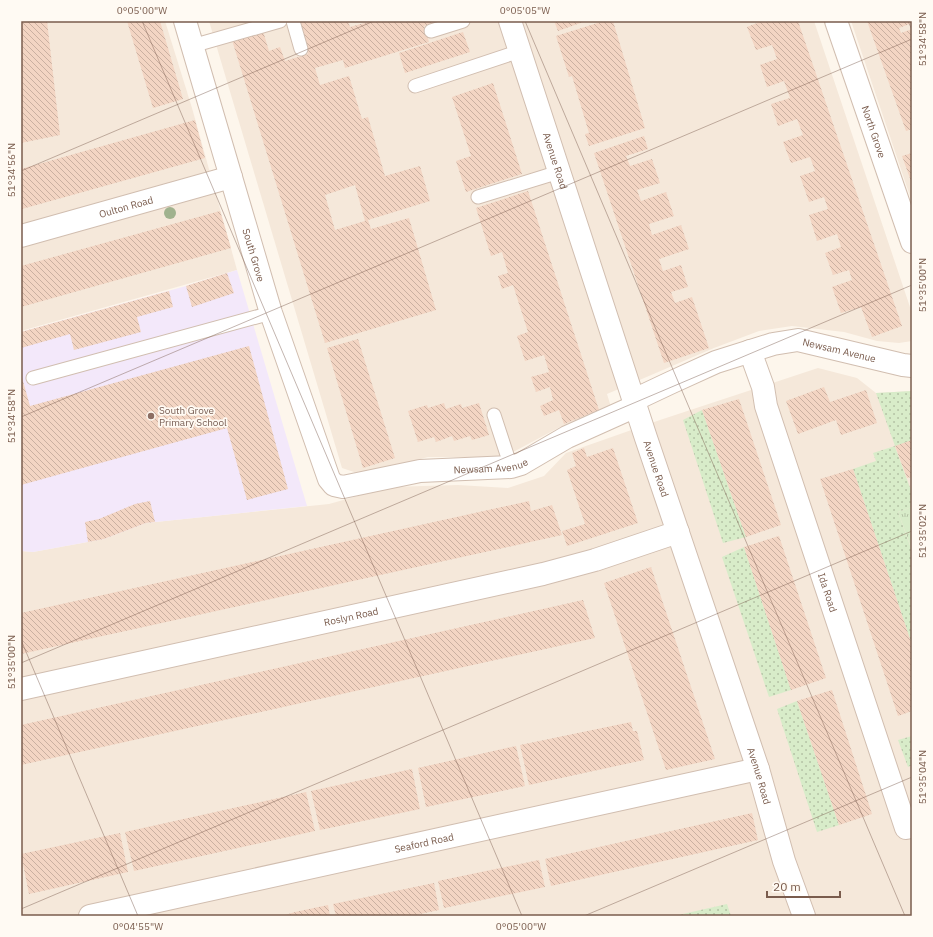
<svg xmlns="http://www.w3.org/2000/svg" width="933" height="937" font-family="'IBM Plex Sans',sans-serif">
<style>
.residential{fill:#f5e8da}
.education{fill:#f3e8fa}
.grass{fill:url(#grass-tufts)}
.garden{fill:url(#garden-dots)}
.building{fill:url(#building-back-hatch);fill-rule:evenodd}
.lines{fill:none;stroke-linecap:round;stroke-linejoin:round}
.lane-casing{stroke:#d1beb0;stroke-width:15}
.street-casing{stroke:#d1beb0;stroke-width:24}
.lane{stroke:#fff;stroke-width:13}
.street{stroke:#fff;stroke-width:22}
.tree{fill:#a0b28e}
.ticks{fill:none;stroke:#7a5c4d;stroke-width:1;stroke-opacity:0.45}
.education-dot{fill:#8d6e63;stroke:#fffaf3;stroke-width:1.5}
.labels{text-anchor:middle;stroke-width:3.5;stroke-linejoin:round;paint-order:stroke}
.street-label{font-size:10px;fill:#7a5c4d;stroke:#fffaf3}
.education-label{font-size:10px;fill:#785e54;stroke:#fffaf3;text-anchor:start}
.neatline{fill:none;stroke:#7a5c4d;stroke-width:1.5}
.ticks-label{font-size:10px;text-anchor:middle;fill:#7a5c4d}
</style>
<defs>
<pattern id="grass-tufts" width="24" height="20" patternUnits="userSpaceOnUse"><rect width="24" height="20" fill="#d8ecc9"/><path d="M3 7l-1-3M5 7V3M7 7l1-3M15 17l-1-3M17 17v-4M19 17l1-3" fill="none" stroke="#b4c2a5"/></pattern>
<pattern id="garden-dots" width="8" height="8" patternUnits="userSpaceOnUse"><rect width="8" height="8" fill="#d8ecc9"/><path d="M2 2h.1M6 6h.1" fill="none" stroke="#b4c2a5" stroke-width="1.8" stroke-linecap="round"/></pattern>
<pattern id="building-back-hatch" width="6" height="6" patternUnits="userSpaceOnUse"><rect width="6" height="6" fill="#f3d5c3"/><path d="M-1 5l2 2M0 0l6 6M5-1l2 2" fill="none" stroke="#cab0a1"/></pattern>
</defs>
<rect width="100%" height="100%" fill="#fdf6ec"/>
<g class="residential">
<path d="M21,21H165L192,108L237,270L21,331Z"/>
<path d="M209,21H814L912,313V341L899,343L877,341L844,332L792,326L759,331L714,348L607,394L611,407L560,427L515,451L497,457H428L374,471L354,472L342,468Z"/>
<path d="M851,21H912V199H911Z"/>
<path d="M818,368L857,378L876,393L912,391V916H21V551L33,552L104,539L146,523L329,504L390,487L458,485L508,488L544,476L566,453L660,420Z"/>
</g>
<path class="education" d="M237,270L307,506L146,523L104,539L33,552L21,551V332L186,286Z"/>
<path class="grass" d="M912,507V550L898,512Z"/>
<g class="garden">
<path d="M912,391V440L895,447L912,493V507L898,512L912,551V645L853,469L876,461L873,453L895,446L876,393Z"/>
<path d="M702,410L746,537L723,543L683,420Z"/>
<path d="M744,547L791,690L769,697L722,557Z"/>
<path d="M797,701L839,825L817,832L777,709Z"/>
<path d="M912,736V765L908,767L898,740Z"/>
<path d="M727,904L731,916H674Z"/>
</g>
<g class="building">
<path d="M21,21H47L60,135L21,143Z"/>
<path d="M127,21H160L183,99L153,108Z"/>
<path d="M298,21H348L350,27L371,21H437L424,26L429,42L345,68L343,60L315,68L320,85L349,76L362,119L368,117L385,176L420,166L430,201L368,220L371,229L409,218L436,310L325,343L232,40L263,31L269,51L280,47L285,61L308,54ZM355,185L365,221L335,230L325,195Z"/>
<path d="M554,21H586L558,31Z"/>
<path d="M604,21H613L645,128L589,146L585,134L589,133L572,76L569,77L556,36Z"/>
<path d="M762,21H798L902,326L872,337L861,307L841,313L832,287L852,280L849,270L833,275L825,253L841,247L837,234L817,241L809,215L828,209L824,197L809,202L800,176L815,171L810,157L791,163L783,142L803,135L797,119L778,126L771,104L790,98L784,81L767,87L760,65L777,59L772,45L756,50L747,27Z"/>
<path d="M867,21H912V23L899,28L901,33L912,29V57H910L912,64V129L906,131Z"/>
<path d="M463,32L470,52L405,73L399,53Z"/>
<path d="M493,83L522,174L466,192L456,161L471,156L452,97Z"/>
<path d="M195,120L205,158L22,209L21,205V169Z"/>
<path d="M644,136L648,149L626,156L630,166L652,159L660,183L637,190L641,201L666,192L674,216L649,224L652,235L681,225L689,249L659,259L663,271L681,265L688,287L671,292L675,303L692,297L709,348L664,363L594,153Z"/>
<path d="M912,153V184L902,156Z"/>
<path d="M528,191L599,410L564,424L559,410L544,416L540,406L553,400L550,387L536,392L531,377L549,372L544,355L525,361L517,336L528,332L513,285L502,289L498,276L508,273L502,252L491,256L476,208Z"/>
<path d="M220,211L231,248L21,307V266Z"/>
<path d="M227,273L234,293L192,307L186,286Z"/>
<path d="M169,291L173,307L137,317L141,332L74,350L70,334L21,348V332Z"/>
<path d="M358,339L395,458L363,468L327,348Z"/>
<path d="M249,346L288,489L247,500L227,428L21,485V374L30,406Z"/>
<path d="M824,387L830,402L866,390L877,423L841,435L836,420L798,434L786,401Z"/>
<path d="M739,399L781,525L746,537L702,410Z"/>
<path d="M444,403L446,409L461,404L462,408L479,403L489,435L472,440L470,436L454,441L452,436L436,442L434,437L418,442L408,411L427,405L428,408Z"/>
<path d="M912,440V477L907,478L895,446Z"/>
<path d="M584,448L587,457L613,448L638,523L567,546L562,531L585,524L567,470L576,466L572,453Z"/>
<path d="M853,469L912,645V711L898,716L820,479Z"/>
<path d="M150,501L155,522L146,523L104,539L88,542L85,522L99,519L135,504Z"/>
<path d="M529,501L531,511L552,505L562,535L21,654V613Z"/>
<path d="M779,536L826,678L791,690L744,547Z"/>
<path d="M651,567L715,759L666,770L604,583Z"/>
<path d="M583,600L595,638L21,765V725Z"/>
<path d="M832,690L872,814L839,825L797,701Z"/>
<path d="M631,722L633,731H637L644,760L529,785L520,745Z"/>
<path d="M516,746L525,786L426,807L418,768Z"/>
<path d="M412,769L420,809L320,830L311,791Z"/>
<path d="M306,792L315,831L134,871L125,832Z"/>
<path d="M752,813L758,840L551,886L545,859Z"/>
<path d="M120,833L128,872L29,894L21,854Z"/>
<path d="M539,860L545,887L444,908L438,881Z"/>
<path d="M434,883L439,910L411,916H336L333,904Z"/>
<path d="M328,905L330,916H282L295,912Z"/>
</g>
<g class="lines">
<g class="lane-casing">
<g id="lane">
<path d="M293,21L301,49"/>
<path d="M431,31L463,21"/>
<path d="M192,46L280,21"/>
<path d="M415,86L520,51"/>
<path d="M478,197L559,172"/>
<path d="M33,378L271,313"/>
<path d="M494,415L511,467"/>
</g>
</g>
<g class="street-casing">
<g id="street">
<path id="s1" d="M185,21L271,313L329,479L334,485L343,487L420,471L511,467L521,464L567,437L636,406"/>
<path id="s2" d="M510,21L646,438L758,769L784,861L804,916"/>
<path id="s3" d="M836,21L912,242"/>
<path id="s4" d="M21,236L231,177"/>
<path id="s5" d="M750,351L763,387L766,406L906,828L912,827"/>
<path id="s6" d="M634,400L670,383L716,362L773,344L798,340L903,365L912,366"/>
<path id="s7" d="M21,689L543,574L595,560L678,532"/>
<path id="s8" d="M90,916L758,769"/>
</g>
</g>
<use href="#lane" class="lane"/>
<use href="#street" class="street"/>
</g>
<circle class="tree" cx="170" cy="213" r="6"/>
<path class="ticks" d="M142,21L522,916M525,21L905,916M908,21L912,30M21,171L374,21M21,417L912,39M21,640L138,916M21,663L912,285M21,909L912,531M584,916L912,777"/>
<circle class="education-dot" cx="151" cy="416" r="4"/>
<g class="labels">
<g class="street-label">
<text dy="4" stroke="none"><textPath href="#s3" startOffset="117">North Grove</textPath></text>
<text dy="4" stroke="none"><textPath href="#s2" startOffset="147">Avenue Road</textPath></text>
<text dy="4" stroke="none"><textPath href="#s4" startOffset="109">Oulton Road</textPath></text>
<text dy="4" stroke="none"><textPath href="#s1" startOffset="244">South Grove</textPath></text>
<text dy="4" stroke="none"><textPath href="#s6" startOffset="218">Newsam Avenue</textPath></text>
<text dy="4" stroke="none"><textPath href="#s1" startOffset="647">Newsam Avenue</textPath></text>
<text dy="4" stroke="none"><textPath href="#s2" startOffset="471">Avenue Road</textPath></text>
<text dy="4" stroke="none"><textPath href="#s5" startOffset="254">Ida Road</textPath></text>
<text dy="4" stroke="none"><textPath href="#s7" startOffset="338">Roslyn Road</textPath></text>
<text dy="4" stroke="none"><textPath href="#s2" startOffset="795">Avenue Road</textPath></text>
<text dy="4" stroke="none"><textPath href="#s8" startOffset="342">Seaford Road</textPath></text>
</g>
<g class="education-label">
<text x="159" y="414">South Grove<tspan x="159" dy="12">Primary School</tspan></text>
</g>
</g>
<rect width="933" height="937" fill="none" stroke="#fffaf3" stroke-width="44"/>
<path d="M767 891v6h73v-6" fill="none" stroke="#7a5c4d" stroke-width="2"/>
<text x="773" y="891" font-size="12" fill="#7a5c4d" stroke="#fffaf3" stroke-width="3" paint-order="stroke">20 m</text>
<rect x="22" y="22" width="889" height="893" class="neatline"/>
<g class="ticks-label">
<text x="142" y="14">0°05'00"W</text>
<text x="525" y="14">0°05'05"W</text>
<text transform="translate(922 39) rotate(-90)" y="4">51°34'58"N</text>
<text transform="translate(11 170) rotate(-90)" y="4">51°34'56"N</text>
<text transform="translate(922 285) rotate(-90)" y="4">51°35'00"N</text>
<text transform="translate(11 416) rotate(-90)" y="4">51°34'58"N</text>
<text transform="translate(922 531) rotate(-90)" y="4">51°35'02"N</text>
<text transform="translate(11 662) rotate(-90)" y="4">51°35'00"N</text>
<text transform="translate(922 777) rotate(-90)" y="4">51°35'04"N</text>
<text x="138" y="930">0°04'55"W</text>
<text x="521" y="930">0°05'00"W</text>
</g>
</svg>
